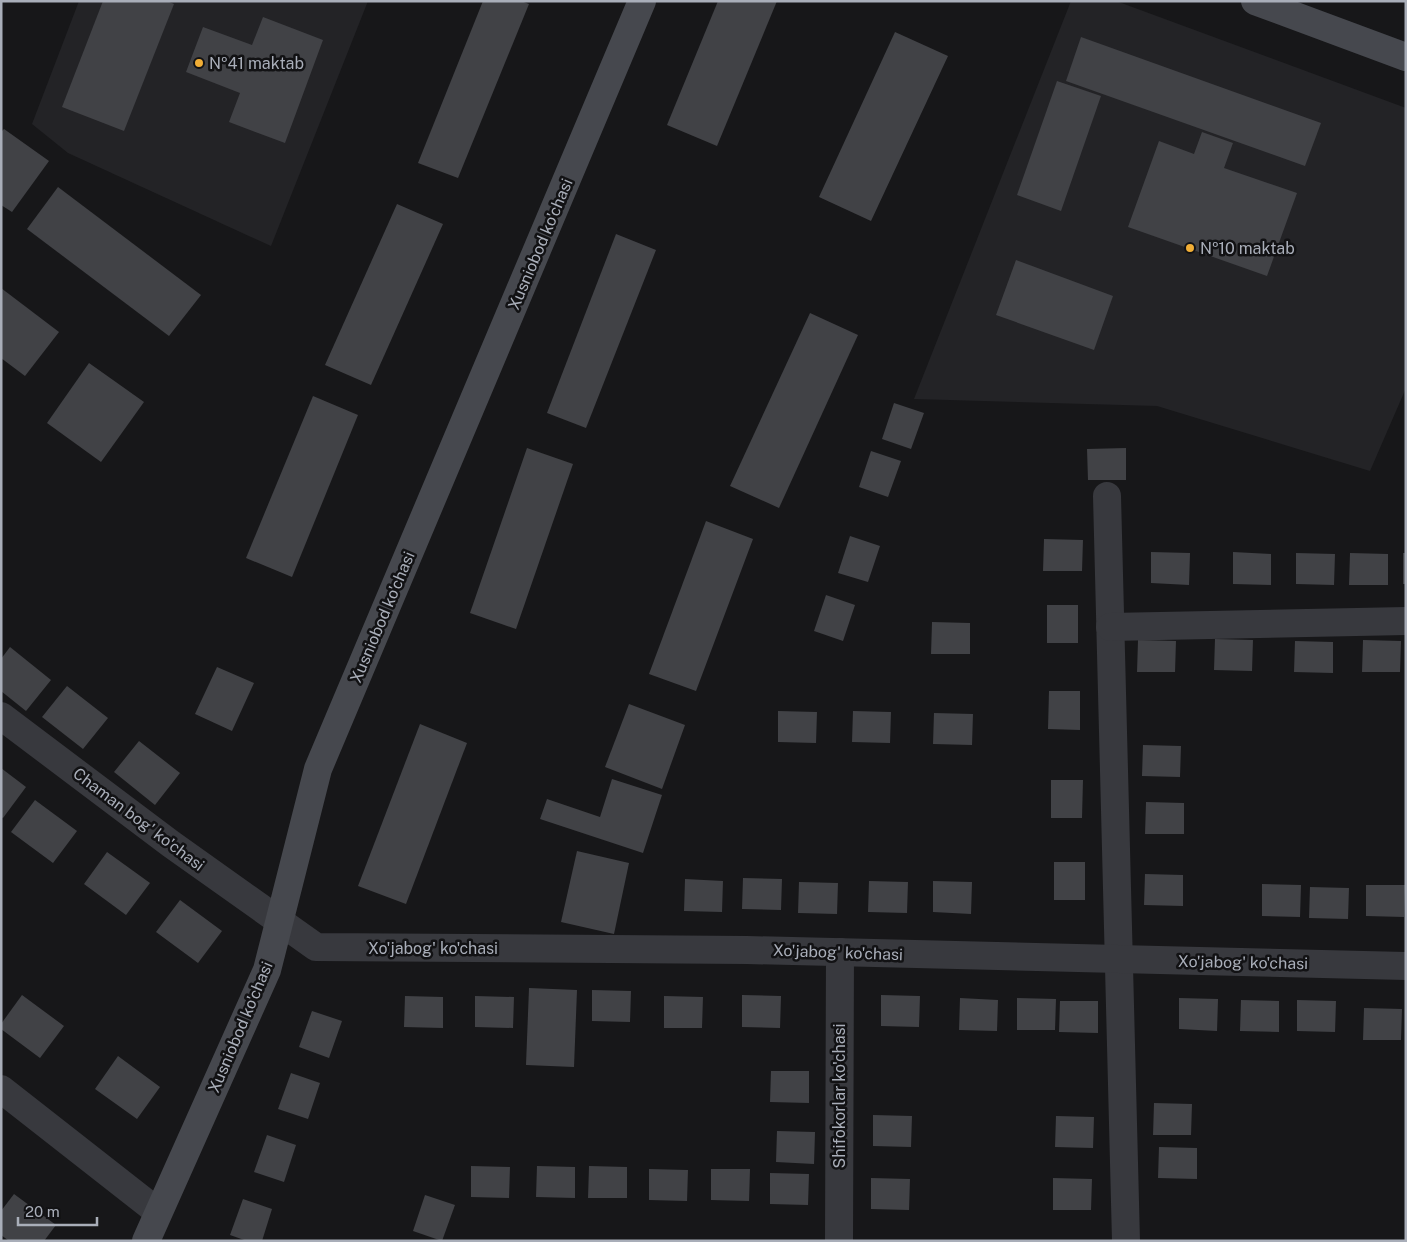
<svg xmlns="http://www.w3.org/2000/svg" width="1407" height="1242" font-family="'Public Sans',sans-serif">
<style>
.built{fill:#232326}
.building{fill:#414246}
.lines{fill:none;stroke-linecap:round;stroke-linejoin:round}
.street{stroke:#38393e;stroke-width:28}
.secondary{stroke:#46484e;stroke-width:28}
.poi-dot{fill:#f1ae36;stroke:#121214;stroke-width:2}
.labels{text-anchor:middle;stroke-width:5;stroke-linejoin:round;paint-order:stroke}
.poi-label{font-size:16px;fill:#a9aeb9;stroke:#121214;text-anchor:start}
.street-label{font-size:16px;fill:#a9aeb9;stroke:#121214}
</style>
<rect width="100%" height="100%" fill="#171719"/>
<g class="built">
<path d="M79,1H368L271,246L68,153L32,124Z"/>
<path d="M1071,1H1116L1406,108V388L1370,471L1157,406L914,399Z"/>
</g>
<g class="building">
<path d="M103,1H167L174,4L124,131L62,107Z"/>
<path d="M483,1H521L529,4L458,178L418,163Z"/>
<path d="M718,1H777L717,146L667,125Z"/>
<path d="M263,17L323,40L285,143L229,122L240,93L186,72L203,27L252,45Z"/>
<path d="M895,32L948,56L871,221L819,197Z"/>
<path d="M1081,37L1321,123L1305,166L1066,81Z"/>
<path d="M1057,81L1101,96L1061,211L1017,195Z"/>
<path d="M4,129L49,161L12,212L1,205V132Z"/>
<path d="M1202,132L1233,143L1224,168L1297,193L1267,276L1128,227L1159,141L1194,154Z"/>
<path d="M58,187L201,295L169,336L27,229Z"/>
<path d="M397,204L443,224L371,385L325,365Z"/>
<path d="M616,234L656,250L586,428L547,413Z"/>
<path d="M1016,260L1113,296L1094,350L996,315Z"/>
<path d="M1,288L59,332L25,376L1,358Z"/>
<path d="M810,313L858,335L779,508L730,486Z"/>
<path d="M89,363L144,402L101,462L47,423Z"/>
<path d="M313,396L358,415L292,577L246,558Z"/>
<path d="M894,403L924,413L911,449L882,439Z"/>
<path d="M527,448L573,464L516,629L470,613Z"/>
<path d="M1126,448V480H1088L1087,449Z"/>
<path d="M871,451L901,461L888,497L859,487Z"/>
<path d="M706,521L753,539L696,691L649,674Z"/>
<path d="M850,536L880,546L868,582L838,573Z"/>
<path d="M1044,539L1083,540L1082,571H1043Z"/>
<path d="M1151,552L1190,553L1189,585L1151,583Z"/>
<path d="M1233,552L1271,554V585L1233,584Z"/>
<path d="M1296,553L1335,554L1334,585L1296,584Z"/>
<path d="M1350,553L1388,554V585H1349Z"/>
<rect x="1403" y="553" width="3" height="31"/>
<path d="M826,595L855,605L843,641L814,631Z"/>
<rect x="1047" y="605" width="31" height="38"/>
<path d="M932,622L970,623V654H931Z"/>
<path d="M1215,639L1253,640L1252,671L1214,670Z"/>
<path d="M1138,640L1176,641L1175,672H1137Z"/>
<path d="M1363,640L1401,641L1400,672H1362Z"/>
<path d="M1295,641L1333,642V673L1294,672Z"/>
<path d="M10,647L51,680L26,711L1,691V659Z"/>
<path d="M217,667L254,683L232,731L195,714Z"/>
<path d="M67,686L108,718L83,749L42,717Z"/>
<path d="M1049,691H1080V730L1048,729Z"/>
<path d="M629,704L685,725L662,789L605,767Z"/>
<path d="M778,711L817,712L816,743L778,742Z"/>
<path d="M853,711L891,712L890,743L852,742Z"/>
<path d="M934,713L973,714L972,745L933,744Z"/>
<path d="M420,724L467,743L406,904L358,886Z"/>
<path d="M139,741L180,773L155,805L114,772Z"/>
<path d="M1143,745L1181,746L1180,777L1142,776Z"/>
<path d="M1,768L26,787L3,818L1,817Z"/>
<path d="M612,779L662,795L643,853L540,819L547,799L600,817Z"/>
<path d="M1051,780H1083L1082,818H1051Z"/>
<path d="M35,800L77,831L53,863L11,832Z"/>
<path d="M1146,802L1184,803V834H1145Z"/>
<path d="M577,851L629,863L614,934L561,922Z"/>
<path d="M107,852L150,883L126,915L84,884Z"/>
<rect x="1054" y="862" width="31" height="38"/>
<path d="M1145,874L1183,875V906L1144,905Z"/>
<path d="M743,878L782,879L781,910L742,909Z"/>
<path d="M685,879L723,881L722,912L684,911Z"/>
<path d="M869,881L908,882L907,913L868,912Z"/>
<path d="M933,881L972,882L971,914L933,912Z"/>
<path d="M799,882L838,883L837,914L798,913Z"/>
<path d="M1262,884L1301,885L1300,917L1262,916Z"/>
<path d="M1366,885H1405L1404,917L1366,916Z"/>
<path d="M1310,887L1349,888L1348,919L1309,918Z"/>
<path d="M180,900L222,931L198,963L156,932Z"/>
<path d="M529,988L577,990L574,1067L526,1065Z"/>
<path d="M592,990L631,991L630,1022L592,1021Z"/>
<path d="M22,995L64,1026L40,1058L1,1029V1024Z"/>
<path d="M742,995L781,996L780,1028L742,1027Z"/>
<path d="M881,995L920,996L919,1027L881,1026Z"/>
<path d="M405,996L443,997V1028L404,1027Z"/>
<path d="M475,996L514,997L513,1028L475,1027Z"/>
<path d="M664,996L703,997L702,1028H664Z"/>
<path d="M960,998L998,1000L997,1031L959,1030Z"/>
<path d="M1017,998L1056,999L1055,1030H1017Z"/>
<path d="M1179,998L1218,999L1217,1031L1179,1029Z"/>
<path d="M1241,1000L1279,1001V1032L1240,1031Z"/>
<path d="M1297,1000L1336,1001L1335,1032L1297,1031Z"/>
<path d="M1060,1001H1098V1033L1059,1032Z"/>
<path d="M1364,1008L1402,1009L1401,1040H1363Z"/>
<path d="M312,1011L342,1021L329,1058L299,1047Z"/>
<path d="M118,1056L160,1087L137,1119L95,1089Z"/>
<path d="M771,1071H809V1103L770,1102Z"/>
<path d="M291,1073L320,1083L308,1119L278,1109Z"/>
<path d="M1154,1103L1192,1104L1191,1135H1153Z"/>
<path d="M873,1115L912,1116L911,1147L873,1146Z"/>
<path d="M1056,1116L1094,1117L1093,1148L1055,1147Z"/>
<path d="M777,1131L815,1132L814,1164L776,1162Z"/>
<path d="M267,1135L296,1145L284,1182L254,1172Z"/>
<path d="M1159,1147L1197,1148V1179L1158,1178Z"/>
<path d="M471,1166L510,1167L509,1198L471,1197Z"/>
<path d="M537,1166L575,1167V1198L536,1197Z"/>
<path d="M589,1166L627,1167V1198H588Z"/>
<path d="M649,1169L688,1170L687,1201L649,1200Z"/>
<path d="M711,1169H750L749,1201L711,1200Z"/>
<path d="M770,1173L809,1174L808,1205L770,1204Z"/>
<path d="M871,1178L910,1179L909,1210L871,1209Z"/>
<path d="M1053,1178L1092,1179L1091,1210H1053Z"/>
<path d="M14,1194L56,1225L44,1241H9L1,1235V1211Z"/>
<path d="M425,1195L455,1205L442,1241L413,1231Z"/>
<path d="M243,1199L272,1209L262,1241H247L230,1235Z"/>
</g>
<g class="lines">
<g class="street">
<path d="M1107,496L1126,1241"/>
<path d="M1110,627L1406,621"/>
<path d="M1,716L171,844L316,947L747,950L1406,966"/>
<path d="M1,1089L158,1212"/>
<path d="M839,1241L840,952"/>
</g>
<g class="secondary">
<path d="M1255,1L1406,57"/>
<path d="M146,1241L267,970L318,769L642,1"/>
</g>
</g>
<g class="poi-dot">
<circle cx="199" cy="63" r="5"/>
<circle cx="1190" cy="248" r="5"/>
</g>
<g class="labels">
<g class="poi-label">
<text x="209" y="69">№41 maktab</text>
<text x="1200" y="254">№10 maktab</text>
</g>
<g class="street-label">
<text transform="translate(540 244) rotate(-67)" y="6">Xusniobod ko'chasi</text>
<text transform="translate(382 617) rotate(-67)" y="6">Xusniobod ko'chasi</text>
<text transform="translate(139 819) rotate(37)" y="6">Chaman bog' ko'chasi</text>
<text x="433" y="954">Xo'jabog' ko'chasi</text>
<text transform="translate(838 952) rotate(2)" y="6">Xo'jabog' ko'chasi</text>
<text transform="translate(1243 962) rotate(1)" y="6">Xo'jabog' ko'chasi</text>
<text transform="translate(240 1027) rotate(-67)" y="6">Xusniobod ko'chasi</text>
<text transform="translate(839 1096) rotate(-90)" y="6">Shifokorlar ko'chasi</text>
</g>
</g>
<rect width="1407" height="1242" fill="none" stroke="#a9aeb9" stroke-width="5"/>
<path d="M18 1217v8h79v-8" fill="none" stroke="#a9aeb9" stroke-width="2.5"/>
<text x="25" y="1217" font-size="15" fill="#a9aeb9" stroke="#121214" stroke-width="4" paint-order="stroke">20 m</text>
</svg>
